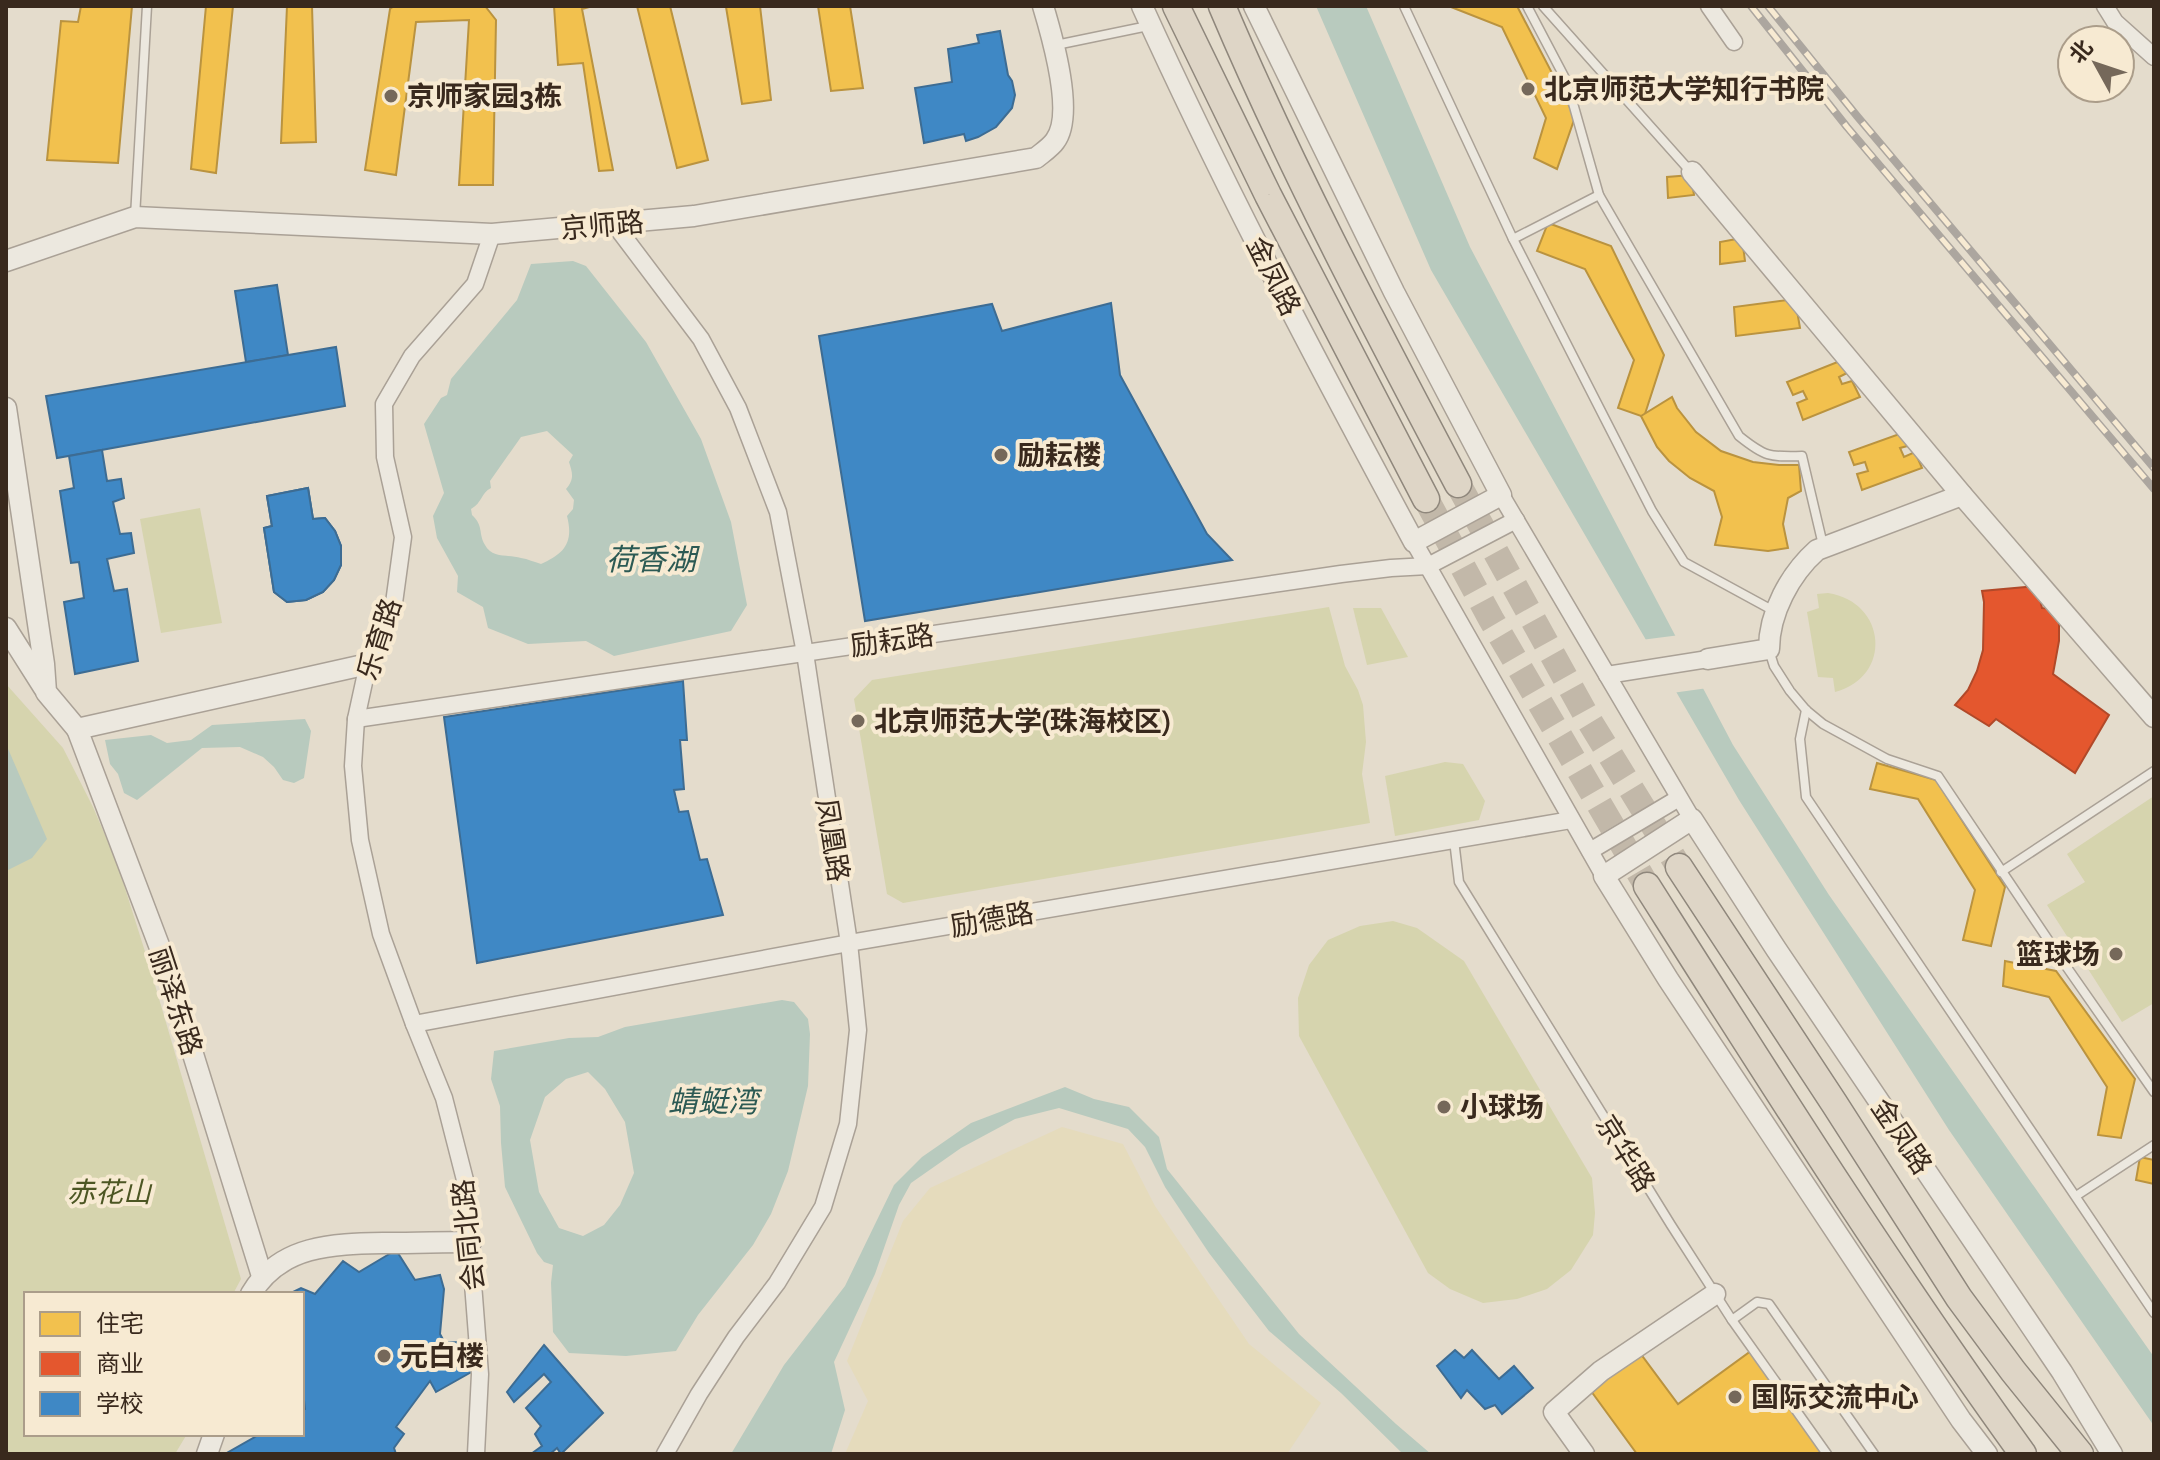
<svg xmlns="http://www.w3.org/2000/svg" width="2160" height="1460" font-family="'Zilla Slab','Noto Sans SC',serif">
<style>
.farmland{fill:#e5dbbc}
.green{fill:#d6d4ae}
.water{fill:#b8cabe;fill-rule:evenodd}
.pier{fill:#e4dccc}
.homes{fill:#f2c14e;stroke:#ba933f;stroke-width:2}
.shops{fill:#e4572e;stroke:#b14929;stroke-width:2}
.schools{fill:#3f88c5;stroke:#3d6c93;stroke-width:2}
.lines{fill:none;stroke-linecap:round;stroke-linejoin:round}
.trunk-tunnel{stroke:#c2b8a9;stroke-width:26;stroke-dasharray:26 13;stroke-linecap:butt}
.service-casing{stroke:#aaa196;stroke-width:11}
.minor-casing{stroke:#aaa196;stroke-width:19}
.tertiary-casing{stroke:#aaa196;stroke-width:23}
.trunk-casing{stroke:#8f877c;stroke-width:29}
.service{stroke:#ece8df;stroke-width:8}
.minor{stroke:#ece8df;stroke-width:16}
.tertiary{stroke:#ece8df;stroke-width:20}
.trunk{stroke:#ded5c6;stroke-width:26}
.rail-casing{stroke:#aca69f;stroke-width:8}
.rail{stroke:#f7ead2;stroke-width:5;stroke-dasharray:15;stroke-linecap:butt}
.poi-dot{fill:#75685a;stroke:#f7ead2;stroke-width:3}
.labels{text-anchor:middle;stroke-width:8;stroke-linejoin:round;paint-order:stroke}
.poi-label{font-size:28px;font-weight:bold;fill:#39291d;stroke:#f7ead2;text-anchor:start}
.street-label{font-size:28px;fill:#39291d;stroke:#f7ead2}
.park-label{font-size:28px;font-style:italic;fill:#4c5623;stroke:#f7ead2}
.water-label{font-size:30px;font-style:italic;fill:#2c5a54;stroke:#f7ead2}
</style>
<rect width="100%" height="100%" fill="#e4dccc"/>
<path class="farmland" d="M1062,1127L1123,1144L1155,1206L1249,1344L1321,1403L1287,1454H845L868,1401L847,1361L903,1221L930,1188Z"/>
<g class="green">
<path d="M200,508L222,623L161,633L140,519Z"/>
<path d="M1828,593C1887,602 1893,677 1835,692L1833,678L1818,677L1807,612L1819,608L1817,594Z"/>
<path d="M1329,607L1345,666L1358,690L1363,705L1366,742L1362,774L1370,823L903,903L887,894L854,699L872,680Z"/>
<path d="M1353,608H1381L1408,657L1367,665Z"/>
<path d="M6,684L63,748L93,807L117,863L148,961L241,1279L233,1294H26V1434H187L175,1454H6Z"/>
<path d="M1445,762L1463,764L1485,801L1479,820L1395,836L1385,776Z"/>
<path d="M2154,796V1003L2122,1022L2047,905L2085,882L2067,854Z"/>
<path d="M1393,921L1417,928L1464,961L1592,1178L1595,1213L1593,1235L1571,1270L1547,1289L1517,1299L1483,1303L1450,1289L1428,1273L1299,1036L1298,998L1309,965L1328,940L1360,926Z"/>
</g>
<g class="water">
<path d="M1316,6H1366L1470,247L1733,745L1829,895L2154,1357V1426L1949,1130L1739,800L1431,270Z"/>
<path d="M573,261L586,266L646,342L701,439L731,522L747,605L731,631L614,656L586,641L528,644L488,628L483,607L457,592L458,576L437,538L433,516L444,493L424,424L441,398L447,395L451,379L517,300L531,264ZM547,431L573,455L569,462C573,474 574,480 566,489L574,500L573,509L567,516C574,543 564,554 541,564C534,562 528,559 521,558C509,554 492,559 485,545C478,533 484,526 472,515L471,509C482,503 481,493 491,488L490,481L521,437Z"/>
<path d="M305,719L311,731L304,778L294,783L283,780L274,767L263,757L240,747L202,748L137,800L124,793L118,774L110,764L105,740L151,735L167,743L191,740L212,725Z"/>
<path d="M6,744L47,839L32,858L6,871Z"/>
<path d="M782,1000L794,1002L808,1019L810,1034L808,1086L788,1171L771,1214L753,1245L698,1315L676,1351L626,1356L569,1353L553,1332L551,1283L553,1265L544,1262L537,1253L505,1187L501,1143L500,1106L491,1079L494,1051L569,1038L598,1037L625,1027ZM588,1072L605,1089L625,1122L634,1173L620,1205L604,1225L583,1236L559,1228L539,1192L530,1140L545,1097L566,1079Z"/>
<path d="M1065,1087L1094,1099L1129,1107L1159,1137L1167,1169L1299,1334L1396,1424L1431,1454H1403L1341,1393L1269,1331L1209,1253L1165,1187L1145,1147L1128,1129L1059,1108L1015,1119L961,1148L911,1183L899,1205L875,1274L834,1362L845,1410L831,1454H731L784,1365L845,1286L894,1185L922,1157L971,1123Z"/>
</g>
<path class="pier" d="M1680,635L1708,688L1672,693L1641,640Z"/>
<g class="homes">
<path d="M81,6H132L118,163L47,160L61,21L78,22Z"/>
<path d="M206,6H312L316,142L281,143L287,6H233L216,173L191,169Z"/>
<path d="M394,6H485L496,20L493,185H459L469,20L416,22L396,175L365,170L390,9Z"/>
<path d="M554,6H593L582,9L613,170L599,171L583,63L558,65Z"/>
<path d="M637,6H670L708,160L677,168Z"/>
<path d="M760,6L771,100L742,104L726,7Z"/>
<path d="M818,6H850L863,88L831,91Z"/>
<path d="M1517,6L1575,117L1557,169L1534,158L1546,118L1502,27L1451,7Z"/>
<path d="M1691,175L1694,195L1668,198L1667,177Z"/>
<path d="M1548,223L1611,246L1664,355L1644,417L1618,408L1634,360L1585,269L1537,251Z"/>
<path d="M1742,238L1745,261L1720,264V242Z"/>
<path d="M1795,299L1800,328L1736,336L1734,307Z"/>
<path d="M1840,361L1847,373L1839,377L1842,384L1852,381L1860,397L1803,420L1797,403L1807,399L1803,391L1793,395L1787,382Z"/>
<path d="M1672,397L1677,408L1696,432L1721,451L1753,462L1779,465H1799L1801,491L1788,498L1783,524L1788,548L1768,551L1715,545L1722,517L1714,491L1690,478L1669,461L1657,447L1641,416Z"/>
<path d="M1905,432L1911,445L1900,448L1904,457L1915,452L1922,468L1862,490L1857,474L1868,471L1865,462L1854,465L1849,452Z"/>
<path d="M1877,763L1936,780L2005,887L1991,946L1963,940L1975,890L1918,799L1870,789Z"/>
<path d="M2005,961L2056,971L2135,1079L2121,1138L2098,1135L2107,1087L2049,997L2003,986Z"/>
<path d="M2140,1157L2154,1160V1184L2136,1180Z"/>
<path d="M1751,1351L1824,1454H1637L1591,1391L1640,1353L1678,1404Z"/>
</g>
<path class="shops" d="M2037,586L2042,608L2059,609V641L2053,674L2109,715L2075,773L1996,719L1989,726L1955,705L1968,690L1977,671L1983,650L1984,602L1982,591Z"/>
<g class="schools">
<path d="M1000,31L1008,75L1012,81L1015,95L1012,108L996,127L978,137L966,141L964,134L924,143L915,88L952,82L948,49L979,43L977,35Z"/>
<path d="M277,285L288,355L246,362L235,291Z"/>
<path d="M1111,303L1120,375L1207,534L1232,560L865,621L819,336L992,304L1002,331Z"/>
<path d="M336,347L345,406L57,458L46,396Z"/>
<path d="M102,450L107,481L121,479L124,498L113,502L120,534L131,533L134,553L107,559L114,591L127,589L138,661L75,674L64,602L84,598L79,562L71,563L60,491L74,488L69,456Z"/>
<path d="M308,488L313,519L325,518L335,531L341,546V565L334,580L323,592L306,600L287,602L274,592L264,528L272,526L267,496Z"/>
<path d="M308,488L313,519L325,518L335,531L341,546V565L334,580L323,592L306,600L287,602L274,592L264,528L272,526L267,496Z"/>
<path d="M683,681L687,740H680L684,789L674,790L679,812L688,811L700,860L707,859L723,915L477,963L444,717Z"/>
<path d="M396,1250L415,1280L440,1275L444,1289L440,1334L445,1343L458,1342L475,1370L436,1392L430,1381L396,1427L404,1434L394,1448L396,1454H225L260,1434H302V1410L305,1409L302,1382V1294H289L301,1288L315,1294L343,1261L359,1272Z"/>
<path d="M544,1345L603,1413L561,1454L557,1448L550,1454H531L542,1446L535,1434L541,1426L526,1408L551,1382L544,1374L514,1402L507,1392Z"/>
<path d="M1455,1350L1464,1358L1472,1350L1499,1379L1514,1366L1533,1388L1502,1414L1495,1405L1485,1409L1467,1390L1461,1398L1437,1366Z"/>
</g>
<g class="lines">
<g class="trunk-tunnel">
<path d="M1458,484L1587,717L1679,867"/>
<path d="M1426,499L1491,619L1647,886"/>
</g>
<g class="service-casing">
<g id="service">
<path d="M1404,6L1513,239L1652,511L1684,562L1774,611"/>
<path d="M1527,6L1567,82L1599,195L1739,436C1765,457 1769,457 1802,456L1823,545"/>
<path d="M1543,6L1691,172"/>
<path d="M1056,45L1148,26"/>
<path d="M135,217L147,6"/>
<path d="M1513,239L1599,195"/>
<path d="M1769,650L1774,666L1790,691L1806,710L1823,724L1887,759L1938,776L2059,956L2154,1092"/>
<path d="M1806,710L1800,739L1806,797L2154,1313"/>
<path d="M1454,840L1459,882L1671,1225L1732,1320L1827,1454"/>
<path d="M2001,872L2154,771"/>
<path d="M2076,1196L2154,1145"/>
<path d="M1732,1320L1757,1302L1769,1304L1874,1454"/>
</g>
</g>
<g class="minor-casing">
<g id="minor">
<path d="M1709,6L1734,42"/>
<path d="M2105,6L2115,22L2154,57"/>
<path d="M615,225L701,339L738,408L778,512L805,653L849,943L858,1030L848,1124L823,1207L777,1283L736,1337L699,1394L665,1454"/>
<path d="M1501,495L1692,819"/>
<path d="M1414,542L1604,876"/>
<path d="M1607,675L1708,659"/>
<path d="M356,719L1341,574L1391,568L1428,566L1516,520"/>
<path d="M1590,851L1679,798"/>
<path d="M414,1024L849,943L1571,820"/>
<path d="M476,1454L480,1374L465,1180L444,1098L414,1024L381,934L360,840L353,766L356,719L368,664L394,603L403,537L385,457L384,404L412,356L475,284L492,234"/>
</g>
</g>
<g class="tertiary-casing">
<g id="tertiary">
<path d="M1142,6C1225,189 1319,366 1414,542L1501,495L1394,292L1254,6"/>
<path d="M1692,172L1962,495L2154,717"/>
<path d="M6,261L135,217L492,234L694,216L1036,158C1042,153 1051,147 1055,141C1075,115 1052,36 1043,6"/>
<path d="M6,408L44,664L46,692L77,729L368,664"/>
<path d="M6,628L44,688"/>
<path d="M1708,659L1769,649C1769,613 1790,574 1817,550L1962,495"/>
<path d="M77,729L160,948L262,1276"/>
<path d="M251,1294C281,1243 337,1244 389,1243C416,1243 444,1242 471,1242"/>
<path d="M207,1454L214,1434"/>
<path d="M1584,1454L1554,1412L1601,1371L1715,1294"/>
<path d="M1987,1454L1961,1420L1668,979L1604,876L1692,819L1776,949L2062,1372L2112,1454"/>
</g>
</g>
<g class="trunk-casing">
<g id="trunk">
<path d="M1176,6L1268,195L1426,499"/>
<path d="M1222,6C1291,169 1375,327 1458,484"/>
<path d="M1679,867L1834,1103L1959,1298L2013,1371L2080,1454"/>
<path d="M1647,886C1769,1078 1890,1270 2023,1454"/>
</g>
</g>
<use href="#service" class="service"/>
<use href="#minor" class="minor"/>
<use href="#tertiary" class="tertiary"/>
<use href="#trunk" class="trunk"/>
<g class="rail-casing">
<g id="rail">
<path d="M1751,6L1847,127L2154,489"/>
<path d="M1768,6L1857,116L2154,468"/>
</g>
</g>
<use href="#rail" class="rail"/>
</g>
<g class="poi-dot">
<circle cx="1528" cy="89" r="8"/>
<circle cx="391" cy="96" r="8"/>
<circle cx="1001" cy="455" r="8"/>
<circle cx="858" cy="721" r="8"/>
<circle cx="2116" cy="954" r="8"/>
<circle cx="1444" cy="1107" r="8"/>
<circle cx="384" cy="1356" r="8"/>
<circle cx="1735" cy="1397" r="8"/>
</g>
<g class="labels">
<g class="poi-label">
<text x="1544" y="99">北京师范大学知行书院</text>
<text x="407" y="106">京师家园3栋</text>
<text x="1017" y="465">励耘楼</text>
<text x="874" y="731">北京师范大学(珠海校区)</text>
<text x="2100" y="964" text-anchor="end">篮球场</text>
<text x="1460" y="1117">小球场</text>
<text x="400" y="1366">元白楼</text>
<text x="1751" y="1407">国际交流中心</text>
</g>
<g class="street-label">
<text transform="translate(602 225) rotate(-5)" y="10">京师路</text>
<text transform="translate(1274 276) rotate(63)" y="10">金凤路</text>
<text transform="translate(379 639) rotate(-72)" y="10">乐育路</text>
<text transform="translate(892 640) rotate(-8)" y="10">励耘路</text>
<text transform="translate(833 840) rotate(81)" y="10">凤凰路</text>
<text transform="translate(992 919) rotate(-10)" y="10">励德路</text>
<text transform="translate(176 1001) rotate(72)" y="10">丽泽东路</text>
<text transform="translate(1902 1136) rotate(56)" y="10">金凤路</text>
<text transform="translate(1626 1153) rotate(58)" y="10">京华路</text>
<text transform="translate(468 1235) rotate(-96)" y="10">会同北路</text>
</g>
<g class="park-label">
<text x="109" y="1202">赤花山</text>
</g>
<g class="water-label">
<text x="651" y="570">荷香湖</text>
<text x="713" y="1112">蜻蜓湾</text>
</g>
</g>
<rect width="2160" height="1460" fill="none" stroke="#39291d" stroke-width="16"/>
<rect x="24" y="1292" width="280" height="144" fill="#f7ead2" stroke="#ab9d8a" stroke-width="2"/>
<rect x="40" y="1312" width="40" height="24" fill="#f2c14e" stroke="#ab9d8a" stroke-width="2"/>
<text x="96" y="1332" font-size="24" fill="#39291d">住宅</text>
<rect x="40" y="1352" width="40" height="24" fill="#e4572e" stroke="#ab9d8a" stroke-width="2"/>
<text x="96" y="1372" font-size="24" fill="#39291d">商业</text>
<rect x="40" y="1392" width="40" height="24" fill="#3f88c5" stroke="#ab9d8a" stroke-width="2"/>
<text x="96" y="1412" font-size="24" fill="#39291d">学校</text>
<g transform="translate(2096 64) rotate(310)"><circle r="38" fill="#f7ead2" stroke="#ab9d8a" stroke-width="2"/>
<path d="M0-6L14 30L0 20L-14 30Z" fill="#75685a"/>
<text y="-12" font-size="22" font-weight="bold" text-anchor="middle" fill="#39291d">北</text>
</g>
</svg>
